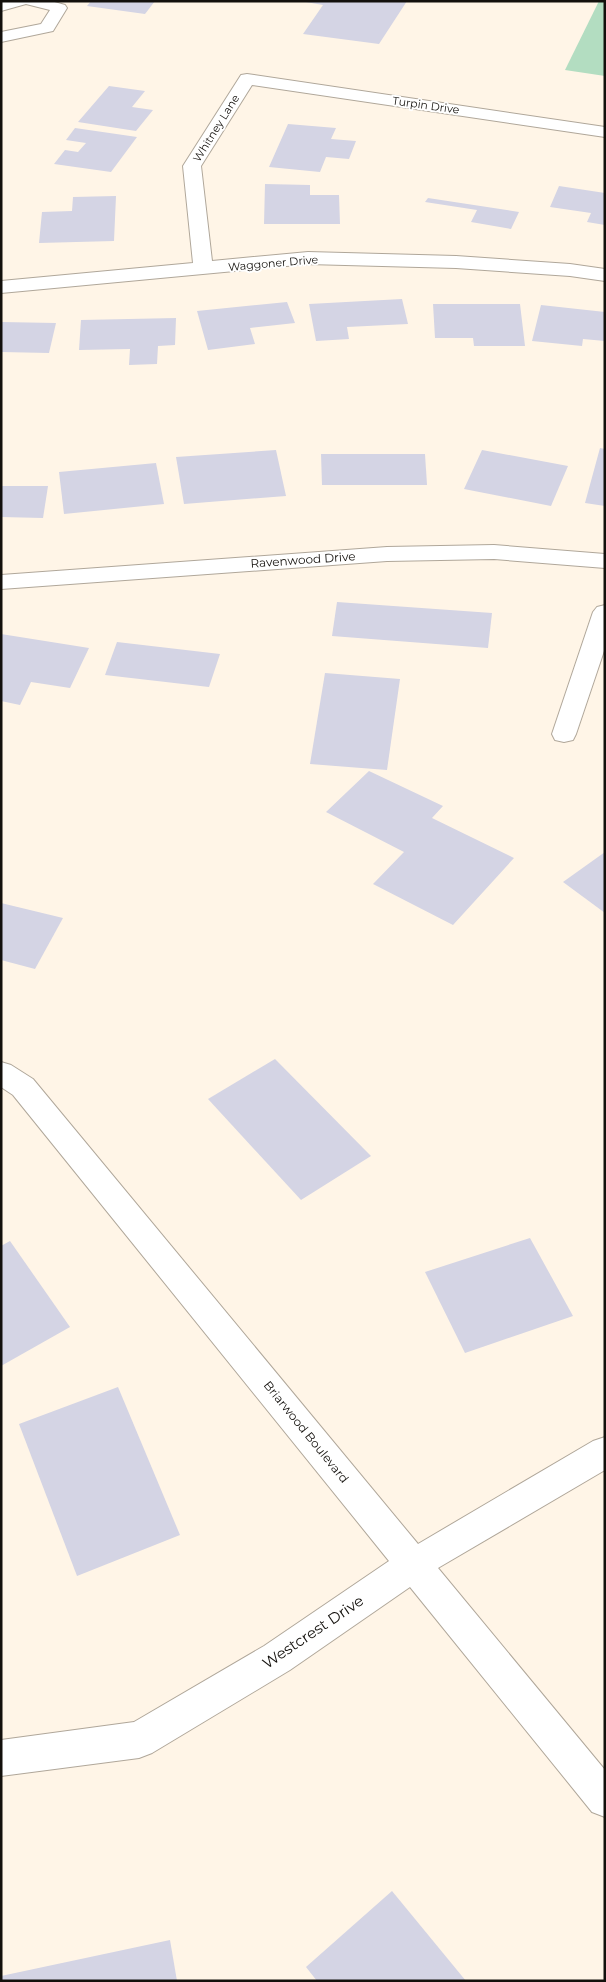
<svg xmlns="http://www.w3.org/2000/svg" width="606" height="1982" font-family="Montserrat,sans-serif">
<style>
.green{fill:#b3ddc1}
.building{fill:#d4d4e4}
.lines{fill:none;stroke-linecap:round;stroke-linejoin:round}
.minor-casing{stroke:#b0a79a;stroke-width:2}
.minor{fill:#fff;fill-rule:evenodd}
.labels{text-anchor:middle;stroke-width:4;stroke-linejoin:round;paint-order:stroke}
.far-street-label{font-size:11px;fill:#13100c;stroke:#fff}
.street-label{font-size:12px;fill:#13100c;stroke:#fff}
.near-street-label{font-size:15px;fill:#13100c;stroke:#fff}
</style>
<rect width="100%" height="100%" fill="#fff5e7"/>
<path class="green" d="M599,1H605V76L565,70Z"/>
<g class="building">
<path d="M91,1H155L145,14L87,6Z"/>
<path d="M300,1H407L379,44L303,34L323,5Z"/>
<path d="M109,86L145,91L132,107L153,110L136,131L78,122Z"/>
<path d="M288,124L336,128L331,139L356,141L349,159L326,157L320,172L269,167Z"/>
<path d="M75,128L137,137L111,172L54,164L65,150L78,152L86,143L66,140Z"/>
<path d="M265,184L310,185V195H339L340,224H264Z"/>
<path d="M559,186L605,193V225L587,222L591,213L550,207Z"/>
<path d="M116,196L114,241L39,243L42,212L72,211L73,197Z"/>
<path d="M428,198L519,212L511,229L471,222L477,210L425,202Z"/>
<path d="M402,299L408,324L347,327L349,339L316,341L309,304Z"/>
<path d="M287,302L295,323L250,328L255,344L208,350L197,311Z"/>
<path d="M433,304H520L525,346H474L473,338H435Z"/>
<path d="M541,305L605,312V341L583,339L582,346L532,341Z"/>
<path d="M176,318L175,345L158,346L157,364L129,365L130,349L79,350L81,320Z"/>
<path d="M1,322L56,323L49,353L1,352Z"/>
<path d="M600,448L605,449V506L585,503Z"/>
<path d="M276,450L286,496L184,504L176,457Z"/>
<path d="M482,450L568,466L551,506L464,489Z"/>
<path d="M321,454H425L427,485H322Z"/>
<path d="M156,463L164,504L64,514L59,472Z"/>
<path d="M1,486H48L43,518L1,517Z"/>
<path d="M337,602L492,613L488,648L332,636Z"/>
<path d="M1,634L89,648L70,688L31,682L20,705L1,701Z"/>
<path d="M117,642L220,654L209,687L105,675Z"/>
<path d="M325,673L400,679L387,770L310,764Z"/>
<path d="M369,771L443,806L432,818L514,858L453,925L373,884L404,852L326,812Z"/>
<path d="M605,852V913L563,882Z"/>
<path d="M1,903L63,918L35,969L1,960Z"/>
<path d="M275,1059L371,1156L301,1200L208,1099Z"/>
<path d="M530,1238L573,1316L465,1353L425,1272Z"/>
<path d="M10,1241L70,1327L1,1366V1246Z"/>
<path d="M118,1387L180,1535L77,1576L19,1424Z"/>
<path d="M392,1891L466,1981H317L306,1967Z"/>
<path d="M170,1940L177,1981H1V1976Z"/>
</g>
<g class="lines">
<g class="minor-casing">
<g id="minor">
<path d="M1,1H51L65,5L67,8L53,31L1,42V32L41,24L50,10L26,4L1,11Z"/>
<path d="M247,74L605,127V137L252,85L201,166L212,261L308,252L456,256L570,264L605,269V281L570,276L456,268L308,264L1,293V281L193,263L183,166L241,75Z"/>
<path d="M494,545L605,554V568L494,559L387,561L1,589V575L387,547Z"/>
<path d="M605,605V648L576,734L573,740L564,742L555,740L552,734L593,612L597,607Z"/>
<path d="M1,1062L11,1065L33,1079L418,1544L593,1441L605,1437V1470L438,1568L605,1770V1817L592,1812L410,1587L290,1670L152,1753L139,1758L1,1776V1740L134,1722L264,1646L389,1561L13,1095L1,1087Z"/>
</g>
</g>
<use href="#minor" class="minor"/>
</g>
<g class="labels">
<g class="far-street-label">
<text transform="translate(426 105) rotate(8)" y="4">Turpin Drive</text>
<text transform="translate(216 128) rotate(-58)" y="4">Whitney Lane</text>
<text transform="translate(273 263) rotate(-5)" y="4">Waggoner Drive</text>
</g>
<g class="street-label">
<text transform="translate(303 560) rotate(-4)" y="4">Ravenwood Drive</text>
<text transform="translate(306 1432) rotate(51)" y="4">Briarwood Boulevard</text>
</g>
<g class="near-street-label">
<text transform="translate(313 1632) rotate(-34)" y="5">Westcrest Drive</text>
</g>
</g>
<rect width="606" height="1982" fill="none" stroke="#13100c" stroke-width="5"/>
</svg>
